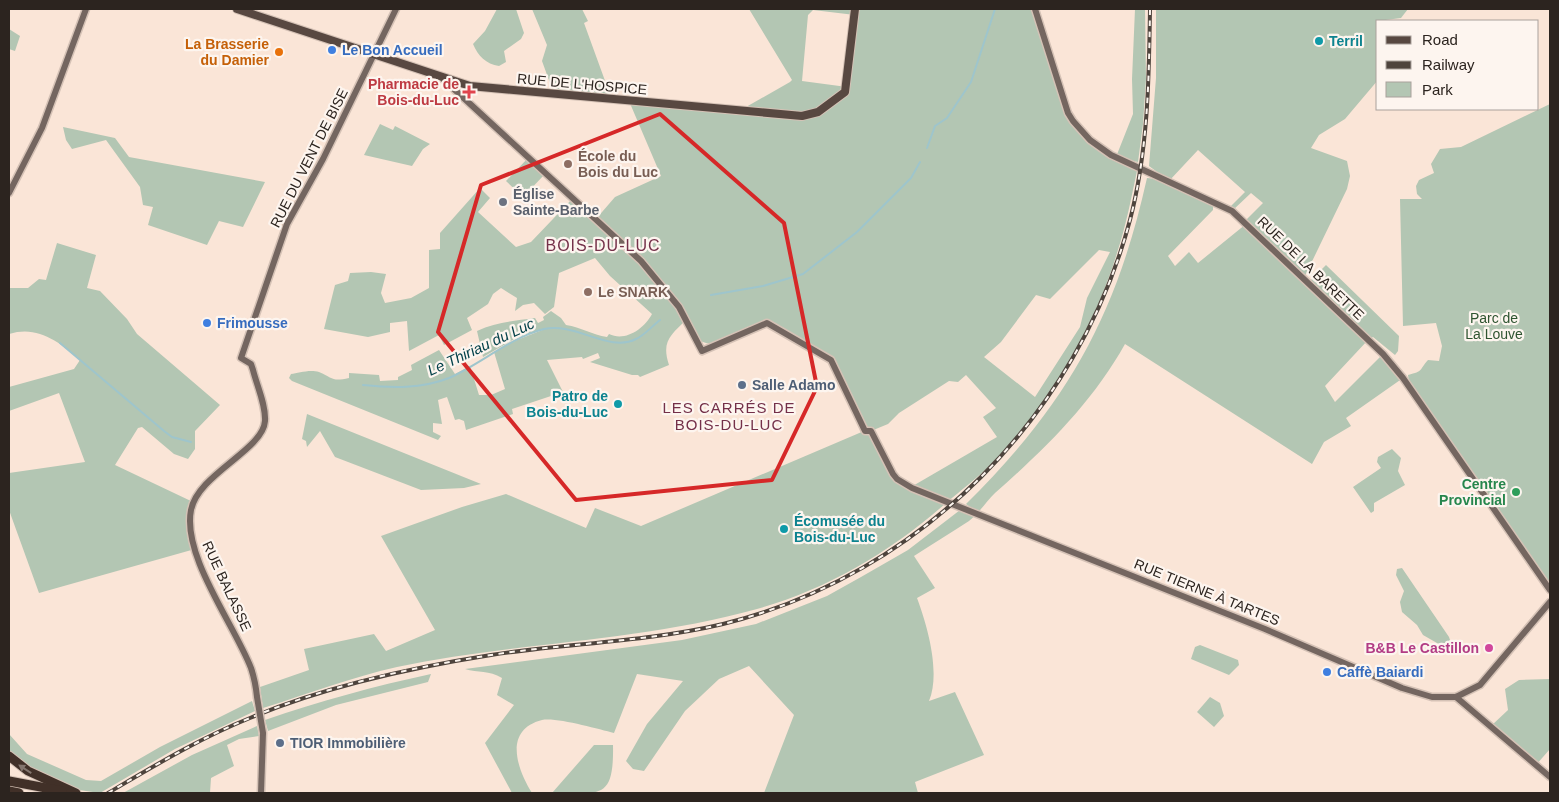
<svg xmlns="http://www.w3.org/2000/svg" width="1559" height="802" font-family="Arial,sans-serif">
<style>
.green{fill:#b3c6b3;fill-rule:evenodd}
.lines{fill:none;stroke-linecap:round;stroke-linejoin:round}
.stream{stroke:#9ec5cc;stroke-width:2}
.secondary-casing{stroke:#d5c2b6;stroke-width:9}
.primary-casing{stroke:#d5c2b6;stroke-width:10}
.highway-casing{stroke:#d5c2b6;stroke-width:11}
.secondary{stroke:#746660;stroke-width:6}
.primary{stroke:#584841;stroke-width:8}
.highway{stroke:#413028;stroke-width:9}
.rail-casing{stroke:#4e443d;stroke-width:4}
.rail{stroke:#fdf5ef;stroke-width:2;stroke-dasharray:5.5;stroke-linecap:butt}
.secondary-bridge-casing{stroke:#d5c2b6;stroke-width:9;stroke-linecap:butt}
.secondary-bridge{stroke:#746660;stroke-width:6}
.oneway{fill:#83756e}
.marked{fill:none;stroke:#d62828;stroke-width:4;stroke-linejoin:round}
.culture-dot{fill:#0f9aa8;stroke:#fdf5ef;stroke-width:2}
.shop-dot{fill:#3f7fe0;stroke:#fdf5ef;stroke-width:2}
.food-dot{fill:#e8710a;stroke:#fdf5ef;stroke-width:2}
.health-dot{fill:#e0444e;stroke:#fdf5ef;stroke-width:2}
.education-dot{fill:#8d6e63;stroke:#fdf5ef;stroke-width:2}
.worship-dot{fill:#6b7280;stroke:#fdf5ef;stroke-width:2}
.service-dot{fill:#5c6f8a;stroke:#fdf5ef;stroke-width:2}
.leisure-dot{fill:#2e9e5b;stroke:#fdf5ef;stroke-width:2}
.hotel-dot{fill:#d1479c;stroke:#fdf5ef;stroke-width:2}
.labels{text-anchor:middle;stroke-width:4.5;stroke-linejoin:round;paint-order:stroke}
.culture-label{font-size:14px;font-weight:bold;fill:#0d838f;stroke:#fdf5ef;text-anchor:start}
.food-label{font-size:14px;font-weight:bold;fill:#c56008;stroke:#fdf5ef;text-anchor:end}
.shop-label{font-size:14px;font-weight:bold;fill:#366cbe;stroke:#fdf5ef;text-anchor:start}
.health-label{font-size:14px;font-weight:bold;fill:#be3a42;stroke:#fdf5ef;text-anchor:end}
.street-label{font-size:14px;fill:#2c241f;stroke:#fdf5ef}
.education-label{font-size:14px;font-weight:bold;fill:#785e54;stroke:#fdf5ef;text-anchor:start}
.worship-label{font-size:14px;font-weight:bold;fill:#5b616d;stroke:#fdf5ef;text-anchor:start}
.park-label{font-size:14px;fill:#2e5430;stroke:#fdf5ef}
.service-label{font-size:14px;font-weight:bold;fill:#4e5e75;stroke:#fdf5ef;text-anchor:start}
.leisure-label{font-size:14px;font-weight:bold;fill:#27864d;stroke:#fdf5ef;text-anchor:end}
.hotel-label{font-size:14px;font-weight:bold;fill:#b23c85;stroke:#fdf5ef;text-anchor:end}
.water-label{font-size:15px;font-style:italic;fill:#05424b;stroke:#fdf5ef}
.neighbourhood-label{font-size:15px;letter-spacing:1px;fill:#743049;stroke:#fdf5ef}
.quarter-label{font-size:16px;letter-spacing:1px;fill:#743049;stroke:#fdf5ef}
</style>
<rect width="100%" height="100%" fill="#fae5d7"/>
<g class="green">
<path d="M497,9H516L524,33L521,39L504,51L506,62L499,66C486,64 478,56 473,44L485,31Z"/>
<path d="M532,9H582L588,21L584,23L612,100L554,94L542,61L547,45Z"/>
<path d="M749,9H1035L1064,103L1080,129L1116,157L1133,114L1132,79L1135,9H1145L1146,79L1143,124L1138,162L1117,158L1137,171C1131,199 1126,226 1117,253C1094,329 1049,406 992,463C978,478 961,490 946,503C892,551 826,590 757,609C639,642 516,642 397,667C352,677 308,694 263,708L260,687L309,670L304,649L374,634L386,651L435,630L381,536L462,507L506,494L586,528L595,508L641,526L864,431L831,360L767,323C749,331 710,356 695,336C691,331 689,324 687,319C671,335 661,341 669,365L640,377L638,375H632L590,362L600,358L598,353L583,359L582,357L547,360L563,392L512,409L513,414L466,430L464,421L459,419L455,420L447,397L438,400L442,424L433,423V432L441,436L438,440L292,381L289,378L291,374C298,373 310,369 319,372C333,378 332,382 349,378V373L379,375L380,381L398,380V377L412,370L411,365L439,350L455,374L470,366L479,395H491L505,389L494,352L517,340L545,329L516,338L483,357L477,331C496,322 514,321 535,318L538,323L544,320L543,317L551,311L561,318L566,325C581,327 592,335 607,337L609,334C625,342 644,329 652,314L610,276L595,258L559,273L554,307L545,314L534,303L523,305L515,311L517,298L501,288L493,294L488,304L467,318L472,330L444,345L439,335L409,351L407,321L390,323V332L368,337L324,329L335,285L348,281L350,273L371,272L386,274L381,293L385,303L411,298L429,288V250L440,249V233L480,188L490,198L478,212L516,247L531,242L573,198L596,219L615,197L661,176L629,101L739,111L790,82L792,80ZM813,10L855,15L847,87L802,81L808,15ZM1099,250L1110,252L1087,298L1080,327L1035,397L984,357L1001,342L1036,295L1050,299ZM966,375L996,408L983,417L997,437L911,487L893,474L871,431L888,424L899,413L949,381L958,382Z"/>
<path d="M1156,9H1408L1401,18L1378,21V80L1345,119L1319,135L1311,148L1347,161L1350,176L1347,189L1304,278L1309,282L1326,265L1399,336L1398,351L1395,355L1373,337L1368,340L1325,386L1335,402L1383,354L1403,378L1346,418L1351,426L1324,442L1312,464L1125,344C1092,403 1045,449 995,493C986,502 979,513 969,521C951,533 932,544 914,556L935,588L917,598C927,625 941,672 929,701L955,692L984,755L915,782L918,793H764L794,715L749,666L719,679L685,711L644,771L633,769L626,761L647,724L683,681L637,674L614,733C598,729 556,717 542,720C503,730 517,769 532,793H512L485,743L514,705L497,695L502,678C489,670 478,673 465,669L682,640L756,624L827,596L861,577L908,550L964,507L975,511L966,504C1067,404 1116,317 1147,178L1168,180L1149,166L1156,78ZM1198,150L1245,192L1228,209L1232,211L1251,193L1263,203L1244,222L1246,224L1198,263L1189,252L1175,266L1168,256L1213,210V201L1169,181Z"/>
<path d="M9,29L20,36L15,51L9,49Z"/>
<path d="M1550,104V590L1410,389L1408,375C1424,371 1419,370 1428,360L1439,361L1442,346L1436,323L1403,326L1400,199H1422L1417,194L1416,186L1419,180L1434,173L1431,164L1440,149L1461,147Z"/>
<path d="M380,124L393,130L395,126L430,144L423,149L412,166L364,155Z"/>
<path d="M63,127L115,138L129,157L265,182L243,227L219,221L207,245L148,225L153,207L143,205L140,187L106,140L72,149L66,140Z"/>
<path d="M529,157L546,173L523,197L506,181Z"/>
<path d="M57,243L96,255L87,288L100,291L127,319L137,334L220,405L195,431V449L188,459L174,454L142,427L138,428L115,465L193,502L191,509L195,549L39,593L9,510V473L85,462L59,393L9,411V387L74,369L80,360C59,342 38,325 9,334V288H28L39,279L46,280Z"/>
<path d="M307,414L481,484L464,488L421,490L335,457L320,431L307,447L306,441L302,439Z"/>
<path d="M1392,449L1401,458L1398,471L1405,485L1374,503V511L1371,513L1353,487L1381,468L1377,462L1378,457Z"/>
<path d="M1402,568L1449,637L1450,640L1444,647L1423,635L1417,625L1402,612L1400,602L1404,591L1396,575L1397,569Z"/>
<path d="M1200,645L1238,660L1239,665L1229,675L1191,659L1195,647Z"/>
<path d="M431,674L428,682L336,705L268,731L265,720C320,701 375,686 431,674Z"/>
<path d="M1550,679V749L1536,765L1491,726L1508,710L1505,689L1519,680Z"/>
<path d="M1210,697L1220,703L1224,716L1214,727L1197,712Z"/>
<path d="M252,701L255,711L175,749L100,793L79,790L30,769L9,752V734L27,754L86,780L101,781L160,747Z"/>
<path d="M257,726L259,736L239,739L227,745L234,766L211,778L210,793H123L192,755Z"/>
<path d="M594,745H613C614,801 600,793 552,793Z"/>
</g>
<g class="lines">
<g class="stream">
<path d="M927,148L935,126L947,118L971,82L995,9"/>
<path d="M711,295L763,286L803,274L857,232L911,178L920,162"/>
<path d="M60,343L164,431L172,437L191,442"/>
<path d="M363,385C392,388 421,389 449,378C481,364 509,338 544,329C576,322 609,353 636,339C645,335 652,326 660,320"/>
</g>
<g class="secondary-casing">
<g id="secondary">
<path d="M1035,9L1068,113L1073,121L1090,140L1111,155L1232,211L1383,354L1403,378L1550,590"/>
<path d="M443,79L641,261L679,307L702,351L767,323L831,360L865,431H871L893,474L897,479L912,488L1265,629L1402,688L1432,697H1456L1480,685L1550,602"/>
<path d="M9,193L42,128L86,9"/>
<path d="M257,697C256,687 254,677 251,668C234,624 182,556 191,510C198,474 263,450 265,421C266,405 257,386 253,370L251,364L241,358L287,224L323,159L396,9"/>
<path d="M1456,697L1550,777"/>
<path d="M261,793L263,733"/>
</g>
</g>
<g class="primary-casing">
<path id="primary" d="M237,9L470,86L802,116L818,112L845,92L855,9"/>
</g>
<g class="highway-casing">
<g id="highway">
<path d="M9,756L28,771L76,793"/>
<path d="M9,781L62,791"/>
<path d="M9,791L19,793"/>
</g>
</g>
<use href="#secondary" class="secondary"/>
<use href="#primary" class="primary"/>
<use href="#highway" class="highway"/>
<g class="rail-casing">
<path id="rail" d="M108,793C154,766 200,738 250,718C326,686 409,668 491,655C568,643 647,642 723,624C921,575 1078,415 1130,220C1148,151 1149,80 1150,9"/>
</g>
<use href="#rail" class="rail"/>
<g class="secondary-bridge-casing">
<path id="secondary-bridge" d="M257,697L263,733"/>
</g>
<use href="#secondary-bridge" class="secondary-bridge"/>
</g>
<defs><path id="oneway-solid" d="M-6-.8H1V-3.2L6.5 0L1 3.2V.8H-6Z" transform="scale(1.25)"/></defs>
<use class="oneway" href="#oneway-solid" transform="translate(25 769) rotate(-147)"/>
<path class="marked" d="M660,114L784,223L817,387L772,480L576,500L438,332L481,185Z"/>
<g class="culture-dot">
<circle cx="1319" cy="41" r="5"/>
<circle cx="618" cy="404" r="5"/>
<circle cx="784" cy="529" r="5"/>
</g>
<g class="shop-dot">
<circle cx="332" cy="50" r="5"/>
<circle cx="207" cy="323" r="5"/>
<circle cx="1327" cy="672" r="5"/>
</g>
<circle class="food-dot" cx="279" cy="52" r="5"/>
<path class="health-dot" d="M466.5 84.5h5v5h5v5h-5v5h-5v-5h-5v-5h5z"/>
<g class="education-dot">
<circle cx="568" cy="164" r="5"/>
<circle cx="588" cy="292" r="5"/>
</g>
<circle class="worship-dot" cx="503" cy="202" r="5"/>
<g class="service-dot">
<circle cx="742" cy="385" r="5"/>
<circle cx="280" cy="743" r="5"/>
</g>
<circle class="leisure-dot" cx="1516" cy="492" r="5"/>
<circle class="hotel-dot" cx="1489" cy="648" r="5"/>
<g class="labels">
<g class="culture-label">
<text x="1329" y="46">Terril</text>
<text x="608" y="401" text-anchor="end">Patro de<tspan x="608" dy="16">Bois-du-Luc</tspan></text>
<text x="794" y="526">Écomusée du<tspan x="794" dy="16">Bois-du-Luc</tspan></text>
</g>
<g class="food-label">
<text x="269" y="49">La Brasserie<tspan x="269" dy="16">du Damier</tspan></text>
</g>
<g class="shop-label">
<text x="342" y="55">Le Bon Accueil</text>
<text x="217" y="328">Frimousse</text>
<text x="1337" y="677">Caffè Baiardi</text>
</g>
<g class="health-label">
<text x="459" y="89">Pharmacie de<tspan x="459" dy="16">Bois-du-Luc</tspan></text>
</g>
<g class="street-label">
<text transform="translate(582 84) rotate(5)" y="5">RUE DE L'HOSPICE</text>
<text transform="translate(309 158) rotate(-63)" y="5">RUE DU VENT DE BISE</text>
<text transform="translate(1311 268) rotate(44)" y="5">RUE DE LA BARETTE</text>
<text transform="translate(227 586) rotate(65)" y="5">RUE BALASSE</text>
<text transform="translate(1207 592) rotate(22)" y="5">RUE TIERNE À TARTES</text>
</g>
<g class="education-label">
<text x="578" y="161">École du<tspan x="578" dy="16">Bois du Luc</tspan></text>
<text x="598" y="297">Le SNARK</text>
</g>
<g class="worship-label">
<text x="513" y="199">Église<tspan x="513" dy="16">Sainte-Barbe</tspan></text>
</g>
<g class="park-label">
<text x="1494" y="323">Parc de<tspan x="1494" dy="16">La Louve</tspan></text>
</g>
<g class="service-label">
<text x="752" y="390">Salle Adamo</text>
<text x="290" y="748">TIOR Immobilière</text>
</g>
<g class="leisure-label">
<text x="1506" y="489">Centre<tspan x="1506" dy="16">Provincial</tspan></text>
</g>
<g class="hotel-label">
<text x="1479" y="653">B&amp;B Le Castillon</text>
</g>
<g class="water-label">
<text transform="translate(481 347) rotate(-25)" y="5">Le Thiriau du Luc</text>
</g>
<g class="neighbourhood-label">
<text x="729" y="413">LES CARRÉS DE<tspan x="729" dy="17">BOIS-DU-LUC</tspan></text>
</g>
<g class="quarter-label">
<text x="603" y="251">BOIS-DU-LUC</text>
</g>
</g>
<rect width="1559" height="802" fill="none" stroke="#2c241f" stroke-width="20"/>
<rect x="1376" y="20" width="162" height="90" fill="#fdf5ef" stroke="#a9a19c"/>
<rect x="1386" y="36" width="25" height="8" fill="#584841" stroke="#a9a19c"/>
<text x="1422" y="45" font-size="15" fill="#2c241f">Road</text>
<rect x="1386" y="61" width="25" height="8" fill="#4e443d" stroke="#a9a19c"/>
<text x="1422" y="70" font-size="15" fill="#2c241f">Railway</text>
<rect x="1386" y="82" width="25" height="15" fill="#b3c6b3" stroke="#a9a19c"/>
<text x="1422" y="95" font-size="15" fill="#2c241f">Park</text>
</svg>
